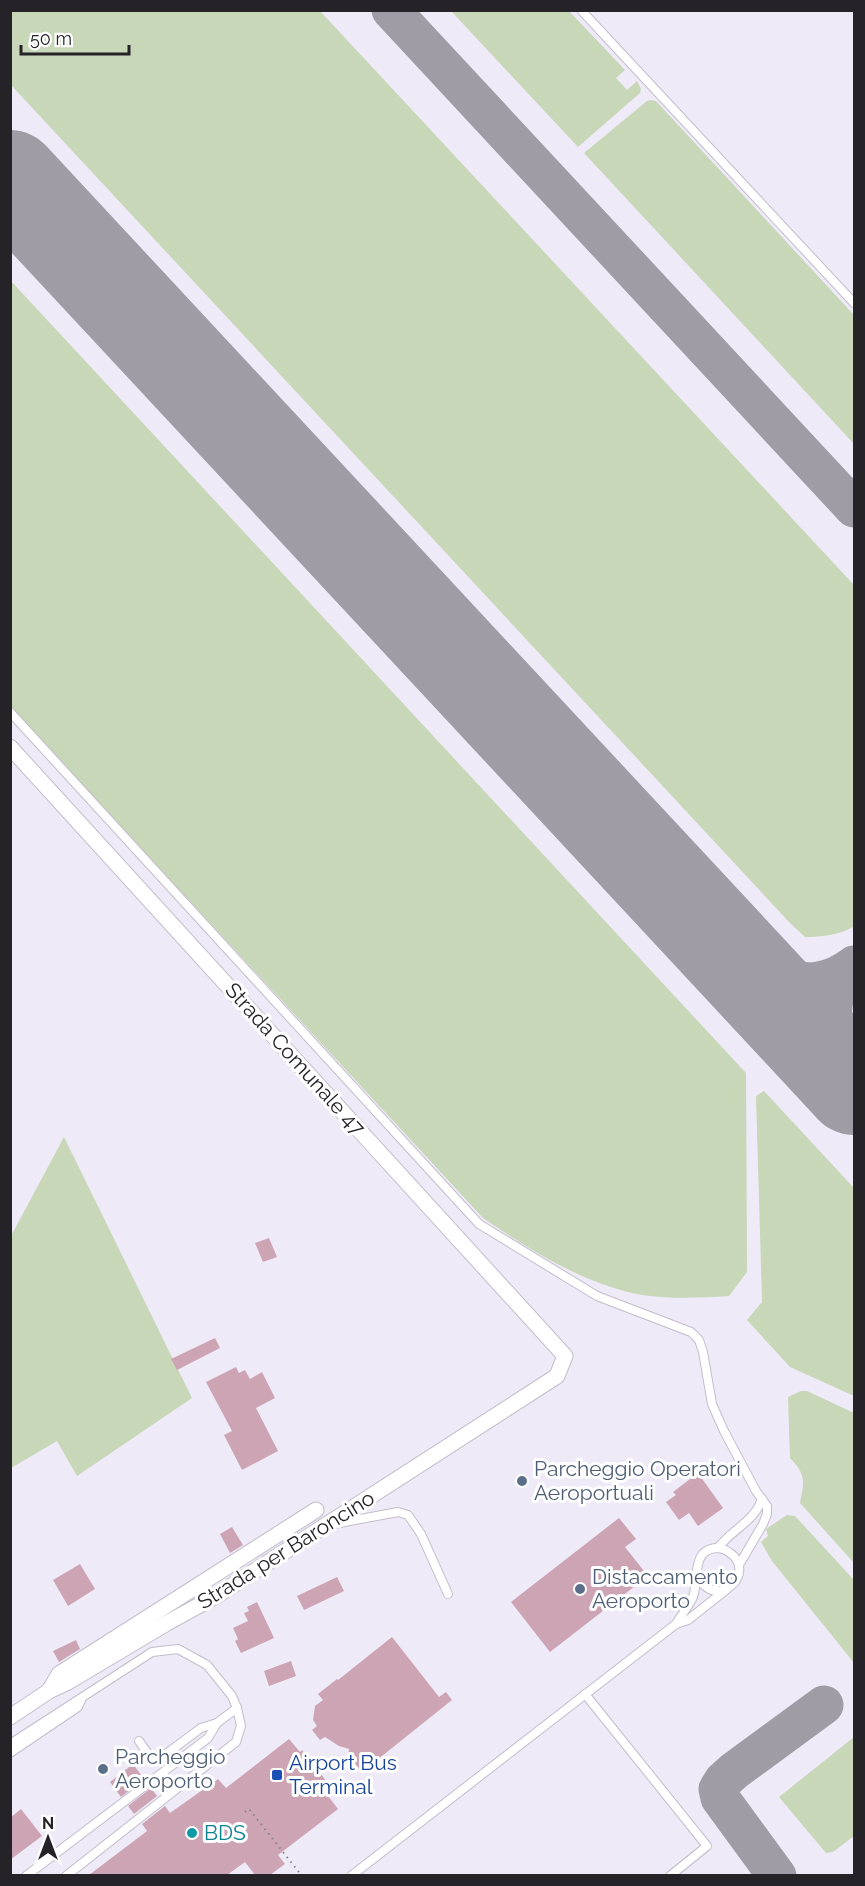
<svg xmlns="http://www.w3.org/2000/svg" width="865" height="1886" font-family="Raleway,sans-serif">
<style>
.green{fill:#c7d7b8}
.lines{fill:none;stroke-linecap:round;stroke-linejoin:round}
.taxiway{stroke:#a09ca6;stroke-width:39}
.runway{stroke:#a09ca6;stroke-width:98}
.building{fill:#cda4b4}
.lane-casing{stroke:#c2bdcb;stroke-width:10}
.street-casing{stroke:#c2bdcb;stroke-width:17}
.path{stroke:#87838d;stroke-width:2;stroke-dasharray:1.5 4.5;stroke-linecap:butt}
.lane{stroke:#fff;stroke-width:8}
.street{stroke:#fff;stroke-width:15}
.service-dot{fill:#5c6f8a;stroke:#fff;stroke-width:2}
.transit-dot{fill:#1a4fb4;stroke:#fff;stroke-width:2}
.culture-dot{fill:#0f9aa8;stroke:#fff;stroke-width:2}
.labels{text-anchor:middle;stroke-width:6;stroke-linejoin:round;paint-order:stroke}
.street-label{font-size:21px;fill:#252328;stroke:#fff}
.service-label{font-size:21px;fill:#4e5e75;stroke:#fff;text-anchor:start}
.transit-label{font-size:21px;fill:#164399;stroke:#fff;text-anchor:start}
.culture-label{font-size:21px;fill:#0d838f;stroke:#fff;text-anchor:start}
</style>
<rect width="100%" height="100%" fill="#efeaf8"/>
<g class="green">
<path d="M11,10L320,11L854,585L853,927C838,935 822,937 805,937L790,923L11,85Z"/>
<path d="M451,11H569L625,70L616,78L627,90L637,81L641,89L640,93L578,147Z"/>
<path d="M651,100L656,101L854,315V444L584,153L647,101Z"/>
<path d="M11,281L746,1073L747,1272L729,1296C697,1298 656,1300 624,1291C573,1277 527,1248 483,1218L11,708Z"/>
<path d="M764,1091L854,1188V1396L790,1367L747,1320L762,1302L756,1096Z"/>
<path d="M64,1137L192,1398L77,1476L57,1441L11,1468V1236Z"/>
<path d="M801,1391H807L854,1413V1563L800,1503C804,1481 807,1476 790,1458L788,1397Z"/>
<path d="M787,1515L795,1516L854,1580V1663L772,1561L761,1542L768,1536L766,1529Z"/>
<path d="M854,1737V1836L833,1852L826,1853L779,1797Z"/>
</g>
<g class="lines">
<g class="taxiway">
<path d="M391,10L854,508"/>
<path d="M712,933C756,965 801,1005 854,965"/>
<path d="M854,968C848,974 841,982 837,991C825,1017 840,1055 854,1078"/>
<path d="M777,1876L720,1798L718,1789L723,1781L734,1771L824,1705"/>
</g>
<path class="runway" d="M10,179L854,1086"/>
</g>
<g class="building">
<path d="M269,1238L277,1257L263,1262L255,1243Z"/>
<path d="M215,1338L220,1348L177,1370L171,1359Z"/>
<path d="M236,1367L239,1373L245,1370L250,1379L262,1372L275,1398L256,1408L278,1451L242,1470L224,1435L232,1431L206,1382Z"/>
<path d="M698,1473L723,1508L698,1526L689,1513L679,1520L666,1502L676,1495L673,1492Z"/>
<path d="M619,1518L636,1539L625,1547L648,1576L550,1652L511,1602Z"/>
<path d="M232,1527L243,1545L230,1553L220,1534Z"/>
<path d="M80,1564L95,1589L68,1606L53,1580Z"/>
<path d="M337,1577L344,1591L304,1610L297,1596Z"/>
<path d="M257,1602L274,1638L241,1653L235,1641L238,1639L233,1628L248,1621L244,1613L249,1611L247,1607Z"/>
<path d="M392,1637L439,1697L446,1692L452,1700L362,1772L348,1755L349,1749L339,1746L325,1737L320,1740L312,1730L317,1726L313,1720L315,1706L323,1700L318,1694L337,1679L338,1680Z"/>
<path d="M76,1640L80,1649L59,1662L53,1651Z"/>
<path d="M291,1661L296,1676L269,1686L264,1671Z"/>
<path d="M289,1739L300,1752L302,1750L331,1787L325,1792L338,1809L278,1855L285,1864L270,1875H255L245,1862L227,1875H89L147,1831L142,1824L165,1806L170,1813L218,1779L226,1788Z"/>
<path d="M133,1764L144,1779L121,1797L110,1782Z"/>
<path d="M151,1788L157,1796L134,1814L128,1806Z"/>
<path d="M21,1809L42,1836L10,1860V1818Z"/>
</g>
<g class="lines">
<g class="lane-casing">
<g id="lane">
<path d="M581,10L854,303"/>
<path d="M10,712L479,1224L597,1296L691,1332L699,1340L703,1352L712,1404L724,1431L756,1491L767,1506V1514L763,1524L739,1565"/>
<path d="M334,1524L398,1512L408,1515L421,1534L448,1594"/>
<path d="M718,1548C731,1530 755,1521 762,1499"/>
<path d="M676,1624C681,1615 689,1606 693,1597C699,1580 691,1549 717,1548C721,1548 726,1550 730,1553C758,1572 716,1614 697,1575"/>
<path d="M585,1694L707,1846L670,1876"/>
<path d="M139,1741L151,1758L158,1760L201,1728L217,1723L237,1708"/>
<path d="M10,1744L152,1652L178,1649L207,1665L232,1696L237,1708L241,1726L236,1742L66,1876"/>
<path d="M10,1753L78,1707L82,1698"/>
<path d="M26,1876L208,1738L217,1723"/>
<path d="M351,1876L676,1624L688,1620L727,1589"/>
</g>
</g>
<g class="street-casing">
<g id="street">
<path d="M10,747L565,1356L557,1376L216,1596L167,1623L68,1682L49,1691L10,1717"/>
<path d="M49,1691L59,1674L316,1510"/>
</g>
</g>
<path class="path" d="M245,1812L249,1809L302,1876"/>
<use href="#lane" class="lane"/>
<use href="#street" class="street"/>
</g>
<g class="service-dot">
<circle cx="522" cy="1481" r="6"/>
<circle cx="580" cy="1589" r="6"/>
<circle cx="103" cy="1769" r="6"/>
</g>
<rect class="transit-dot" x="271" y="1769" width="12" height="12" rx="3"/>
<circle class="culture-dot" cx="192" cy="1833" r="6"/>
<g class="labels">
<g class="street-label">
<text transform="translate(295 1059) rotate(48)" y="7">Strada Comunale 47</text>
<text transform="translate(286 1550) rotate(-32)" y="7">Strada per Baroncino</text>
</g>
<g class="service-label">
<text x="534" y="1476">Parcheggio Operatori<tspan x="534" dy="24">Aeroportuali</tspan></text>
<text x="592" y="1584">Distaccamento<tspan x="592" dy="24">Aeroporto</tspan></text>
<text x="115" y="1764">Parcheggio<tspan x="115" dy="24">Aeroporto</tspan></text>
</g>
<g class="transit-label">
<text x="289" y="1770">Airport Bus<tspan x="289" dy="24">Terminal</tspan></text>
</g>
<g class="culture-label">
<text x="204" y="1840">BDS</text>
</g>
</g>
<rect width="865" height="1886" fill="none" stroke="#252328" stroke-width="24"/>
<g transform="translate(48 1838)" stroke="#ffffff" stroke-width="4.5" paint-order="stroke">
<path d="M0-4.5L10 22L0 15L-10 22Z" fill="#252328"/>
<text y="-9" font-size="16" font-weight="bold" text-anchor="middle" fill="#252328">N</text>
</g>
<path d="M21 45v9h108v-9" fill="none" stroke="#252328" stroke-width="3"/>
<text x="30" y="45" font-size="18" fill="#252328" stroke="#ffffff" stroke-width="4.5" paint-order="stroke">50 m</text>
</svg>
